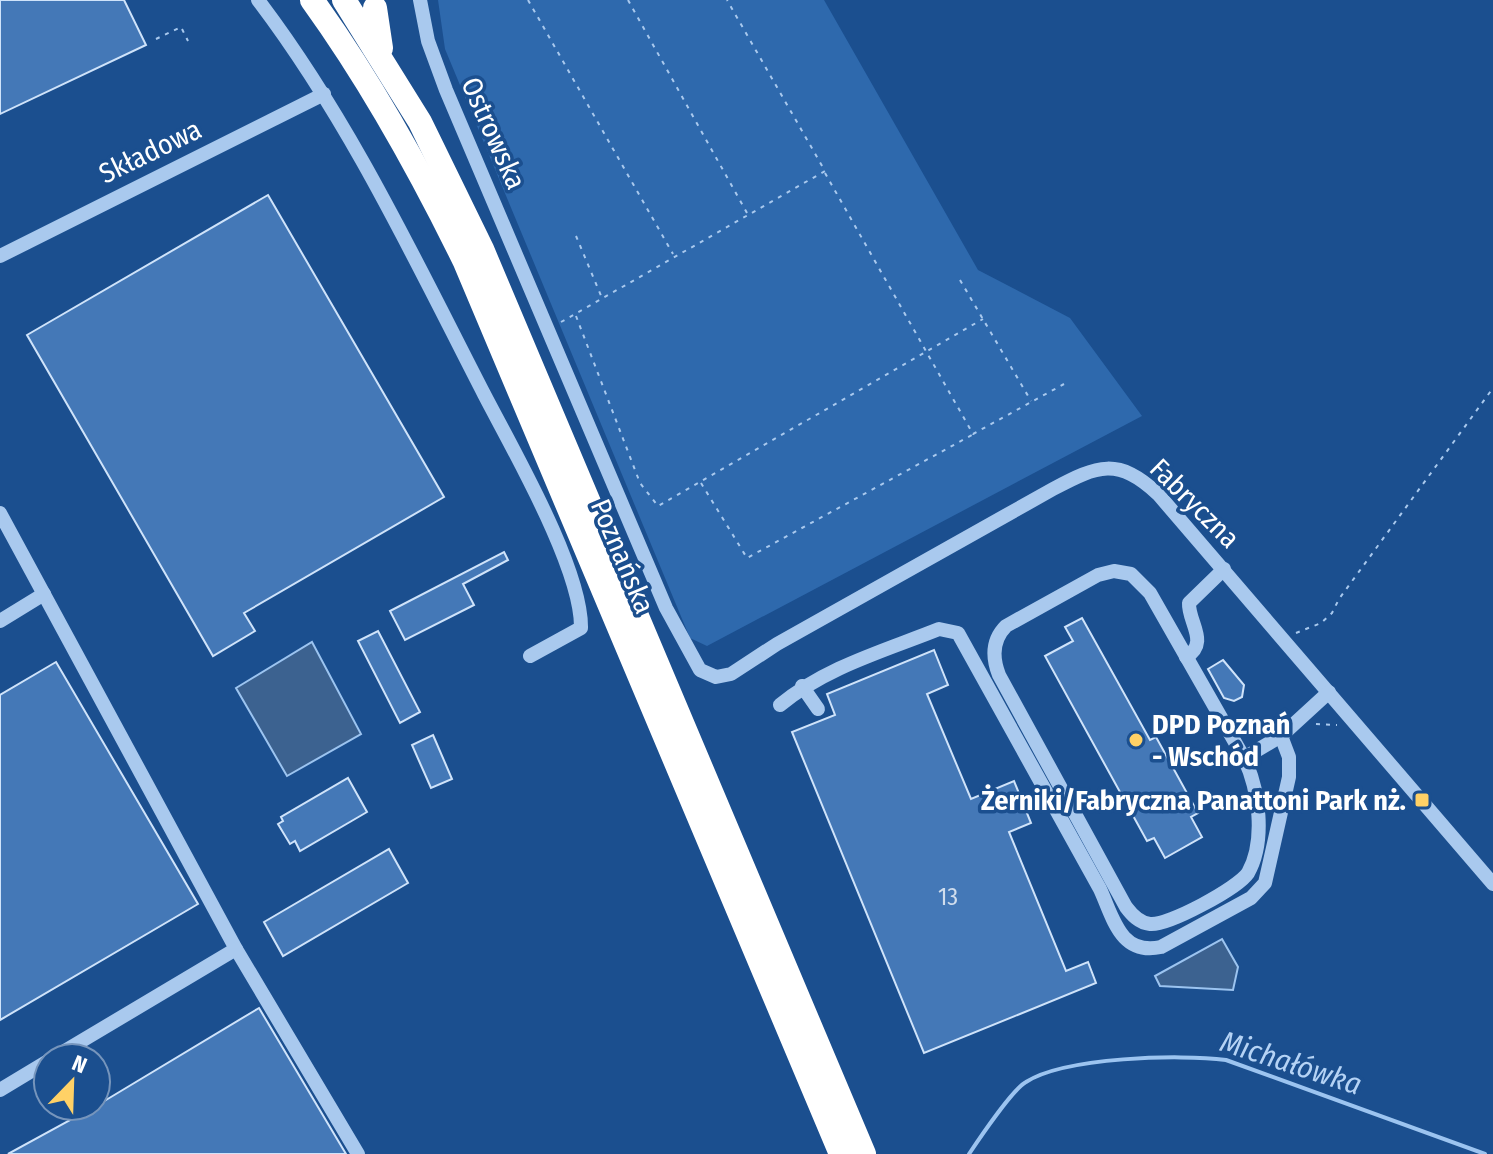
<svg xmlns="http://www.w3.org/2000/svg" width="1493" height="1154" font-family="'Fira Sans Condensed',sans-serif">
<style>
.green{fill:#2e69ad}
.water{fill:#3c6290;stroke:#9cc4f0;stroke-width:2}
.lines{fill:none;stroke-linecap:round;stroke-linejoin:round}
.stream{stroke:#9cc4f0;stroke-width:4}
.building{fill:#4478b7;stroke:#cfe3fa;stroke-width:2}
.path{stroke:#a9c9ee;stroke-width:2;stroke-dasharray:4 6;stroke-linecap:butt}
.minor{stroke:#a9c9ee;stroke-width:14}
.highway{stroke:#fff;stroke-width:24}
.poi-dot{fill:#ffd166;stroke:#1b4f8f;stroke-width:3}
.labels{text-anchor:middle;stroke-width:7;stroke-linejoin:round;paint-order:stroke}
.number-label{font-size:24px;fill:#d0dded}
.street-label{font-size:28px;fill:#fff;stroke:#1b4f8f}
.poi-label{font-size:28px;font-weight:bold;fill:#fff;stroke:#1b4f8f;text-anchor:start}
.water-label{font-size:30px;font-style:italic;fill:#b5d3f5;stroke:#1b4f8f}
</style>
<rect width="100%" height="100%" fill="#1b4f8f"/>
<path class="green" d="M438,0H824L978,270L1070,318L1142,416L707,646L690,638L445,49Z"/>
<g class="water">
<path d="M312,642L361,734L287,776L236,688Z"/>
<path d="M1222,939L1238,967L1233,990L1160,986L1155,976Z"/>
</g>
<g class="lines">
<path class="stream" d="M969,1154C979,1139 1013,1089 1026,1082C1065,1057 1180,1054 1226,1060L1485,1154"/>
</g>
<g class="building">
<path d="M0,0H124L146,45L0,114Z"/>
<path d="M268,195L444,497L244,613L255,631L213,656L27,335Z"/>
<path d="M504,552L508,560L463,584L474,605L405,640L390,611Z"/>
<path d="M1082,618L1150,740L1156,737L1198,813L1191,817L1202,837L1165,858L1154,838L1147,841L1045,656L1073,641L1065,627Z"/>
<path d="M378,631L420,712L400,723L358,641Z"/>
<path d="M934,650L948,685L927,694L971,799L1014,781L1031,823L1009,832L1066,971L1088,962L1096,983L924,1053L792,732L835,715L827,694Z"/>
<path d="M1223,660L1244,685L1242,697L1234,701L1224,698L1208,669Z"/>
<path d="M56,662L198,904L0,1020V695Z"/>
<path d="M433,735L452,779L431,788L412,745Z"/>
<path d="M348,778L367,812L300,851L295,841L290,844L278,824L283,821L281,817Z"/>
<path d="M389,849L408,883L283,956L264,922Z"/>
<path d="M259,1008L346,1154H8L96,1106Z"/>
</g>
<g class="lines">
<g class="path">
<path d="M528,0L673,254"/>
<path d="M628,0L747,213"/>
<path d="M156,39L181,27L188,41"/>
<path d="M825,173L973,434L1064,384"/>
<path d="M576,236L602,298"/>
<path d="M960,280L1031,401"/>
<path d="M576,316L640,483L658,506L983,319"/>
<path d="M561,322L825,171L727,0"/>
<path d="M701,483L747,558L972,435"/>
<path d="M1296,633L1321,623L1332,613L1339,599L1493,388"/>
<path d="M1316,724L1337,725"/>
</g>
<g class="minor">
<path d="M258,0C350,121 415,260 484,394C513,450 582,569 581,628L530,656"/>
<path d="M420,0L428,41L446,90L666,608L700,670L716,677L731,674L777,644L1053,489C1098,465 1118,457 1158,494L1493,884"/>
<path d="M0,256L324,94"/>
<path d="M0,513L236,949L358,1154"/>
<path d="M1114,571L1131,574L1150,593L1244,758C1259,789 1266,841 1248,873C1238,888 1168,926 1150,924C1139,923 1132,915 1126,907L999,675C992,657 992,640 1006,626L1098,575Z"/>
<path d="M0,621L44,594"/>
<path d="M1186,657C1210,643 1188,622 1189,603L1224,569"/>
<path d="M802,686L818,709"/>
<path d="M780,705C826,667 884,651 939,629L958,633L1100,889C1113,917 1120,956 1161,947L1251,898L1265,883L1289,777V757L1281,736"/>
<path d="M1244,758L1281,736L1329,692"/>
<path d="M53,1058L236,949"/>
<path d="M0,1090L48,1061"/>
</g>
<g class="highway">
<path d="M312,0C372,83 420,170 465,262L841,1154"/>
<path d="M344,0L420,122L482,249L864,1154"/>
<path d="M375,8L381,48"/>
</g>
</g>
<g class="poi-dot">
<circle cx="1136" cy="740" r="8"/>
<rect x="1414" y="792" width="16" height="16" rx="4"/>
</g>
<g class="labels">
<g class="number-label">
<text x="948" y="905">13</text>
</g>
<g class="street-label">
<text transform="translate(494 133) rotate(66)" y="10">Ostrowska</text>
<text transform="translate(150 151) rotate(-26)" y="10">Składowa</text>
<text transform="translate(1195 503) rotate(45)" y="10">Fabryczna</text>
<text transform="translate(623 556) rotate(67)" y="10">Poznańska</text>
</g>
<g class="poi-label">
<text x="1152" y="734">DPD Poznań<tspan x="1152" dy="32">- Wschód</tspan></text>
<text x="1406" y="810" text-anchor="end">Żerniki/Fabryczna Panattoni Park nż.</text>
</g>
<g class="water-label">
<text transform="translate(1291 1063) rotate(18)" y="10">Michałówka</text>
</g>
</g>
<g transform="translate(72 1082) rotate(23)"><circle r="38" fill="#1b4f8f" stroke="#7695bc" stroke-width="2"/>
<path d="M0-6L14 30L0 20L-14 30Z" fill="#ffd166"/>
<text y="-12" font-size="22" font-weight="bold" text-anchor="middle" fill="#ffffff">N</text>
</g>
</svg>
